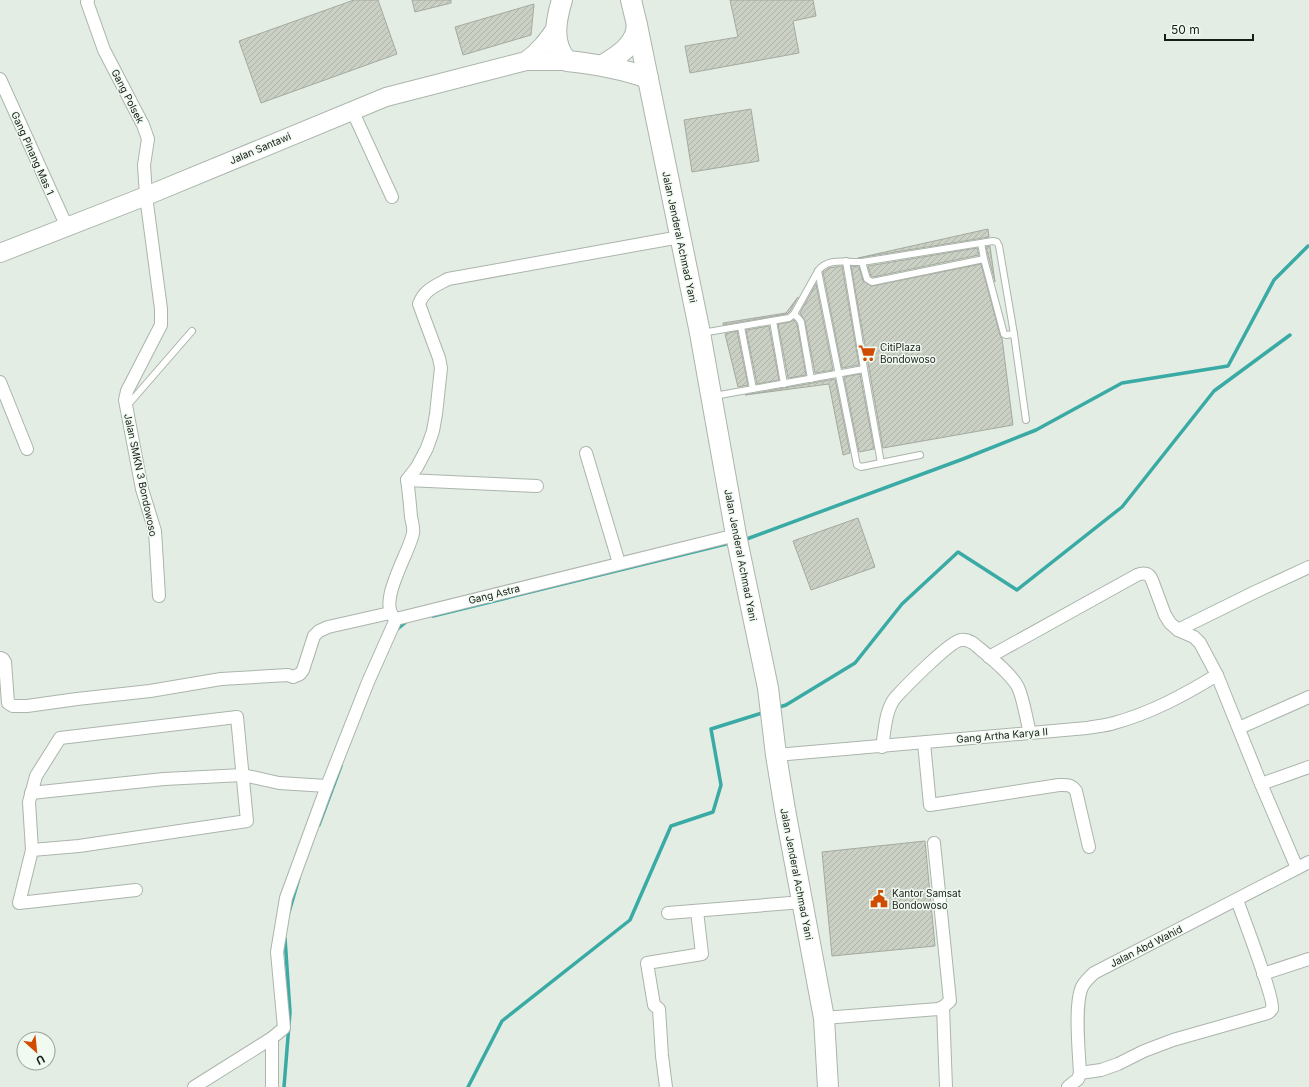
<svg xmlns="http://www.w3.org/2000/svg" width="1309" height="1087" font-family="Inter,sans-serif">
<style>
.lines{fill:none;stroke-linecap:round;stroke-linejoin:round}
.stream{stroke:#3aaaa5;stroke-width:3.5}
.building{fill:url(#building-hatch);stroke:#a5aa9f}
.lane-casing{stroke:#abb5ac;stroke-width:8}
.street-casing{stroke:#abb5ac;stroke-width:14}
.secondary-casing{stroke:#abb5ac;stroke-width:20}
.primary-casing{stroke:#abb5ac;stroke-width:22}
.lane{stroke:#fff;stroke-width:6}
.street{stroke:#fff;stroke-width:12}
.secondary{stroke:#fff;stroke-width:18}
.primary{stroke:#fff;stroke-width:20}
.labels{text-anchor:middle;stroke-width:3;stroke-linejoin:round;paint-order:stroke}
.street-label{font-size:10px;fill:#191d19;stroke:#f0faf1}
.poi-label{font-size:10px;fill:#191d19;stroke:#f0faf1;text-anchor:start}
</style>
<defs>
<pattern id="building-hatch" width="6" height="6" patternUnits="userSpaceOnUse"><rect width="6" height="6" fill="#cbd0c5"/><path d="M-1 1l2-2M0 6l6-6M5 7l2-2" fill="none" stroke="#aeb2a9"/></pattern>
</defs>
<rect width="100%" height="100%" fill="#e3ede4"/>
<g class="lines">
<g class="stream">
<path d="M744,540L963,459L1036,430L1122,383L1228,366L1274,280L1308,246"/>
<path d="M433,616L730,543"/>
<path d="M395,631L406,622"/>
<path d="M776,708L786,705L855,663L902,604L958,552L1017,590L1122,507L1214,391L1290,335"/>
<path d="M319,825L341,766"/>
<path d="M289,912L299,878"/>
<path d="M284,1087L290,1012L285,938"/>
<path d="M468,1087L502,1021L630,920L671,826L713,812L721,785L711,729L765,712"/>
</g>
</g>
<g class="building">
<path d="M354,0H378L397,54L261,103L239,41Z"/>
<path d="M412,0H451V3L415,12Z"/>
<path d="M730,0H813L816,16L793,21L799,53L690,73L685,46L738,37Z"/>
<path d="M534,4L531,35L463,55L455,27Z"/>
<path d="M751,109L759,161L692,172L684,120Z"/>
<path d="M988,229L989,237L858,258Z"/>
<path d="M990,246L995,282L986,247Z"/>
<path d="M977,248L979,255L873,277L871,276L868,266Z"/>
<path d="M981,264L1000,335L1002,338L1013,425L883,448L851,266L859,267L863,281L872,286Z"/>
<path d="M842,266L859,365L842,368L823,272L829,268Z"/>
<path d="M816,284L833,370L815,373L805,321L800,313Z"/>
<path d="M798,297L790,311L787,314L723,325V323L786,313Z"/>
<path d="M794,320L797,324L806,375L788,378L778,324L790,322Z"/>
<path d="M769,326L779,380L757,384L746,330Z"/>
<path d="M737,331L748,385L738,387L725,334Z"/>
<path d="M860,374L874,449L859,452L844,377Z"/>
<path d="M835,379L850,453L843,455L829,384L745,395Z"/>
<path d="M858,518L875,567L811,590L793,541Z"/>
<path d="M925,841L935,946L832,956L822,852Z"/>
</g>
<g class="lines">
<g class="lane-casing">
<g id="lane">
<path d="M981,243L984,259"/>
<path d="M846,261L864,369L881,463"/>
<path d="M862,262L867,279L872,282L984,259L1004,334L1006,335L1014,334"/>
<path d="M818,271L857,465L861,467L920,455"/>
<path d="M794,314L799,319L801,322L811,379"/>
<path d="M773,321L784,384"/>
<path d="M741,327L753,389"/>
<path d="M702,333L789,318L794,314L818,271C828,257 847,263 862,262L993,241L997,242L999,246L1014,334L1026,420"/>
<path d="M714,396L864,369"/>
<path d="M126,407L192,331"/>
</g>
</g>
<g class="street-casing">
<g id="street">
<path d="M88,0L87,2L104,50L143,125L148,139L144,165L146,196L161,309V325L127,391L125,400L142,489L155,531L159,596"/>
<path d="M0,79L67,227"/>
<path d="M352,110L392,197"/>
<path d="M0,382L27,449"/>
<path d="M586,453L619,563"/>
<path d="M407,480C409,492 410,505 411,517C412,522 414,528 413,533C410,552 375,605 396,619L736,535"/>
<path d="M407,480L417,467L427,448L433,431L436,414L441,368L439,358L419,304C424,290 435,286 448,279L680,237"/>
<path d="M407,480L537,486"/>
<path d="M1178,630L1255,592L1309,567"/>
<path d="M989,657L1137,575C1144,572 1149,573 1152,580L1165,615L1170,623L1178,630L1194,637L1200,643L1217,675L1261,784L1297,868"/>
<path d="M1,658L3,659L5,662L8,703L13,706H27L77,699L150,691L221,679L288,675L293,677L300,674L303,670L314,636L319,631L328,627L390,613"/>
<path d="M1239,728L1309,697"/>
<path d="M924,743L930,805L1059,785C1067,785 1071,784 1076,791L1089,847"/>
<path d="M882,747C885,730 885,711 895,698C905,687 950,641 961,640C966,639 969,641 973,643C986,654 1010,672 1018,687C1024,701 1026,718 1030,733"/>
<path d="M776,755L1087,728C1096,726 1105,726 1114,723C1151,713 1184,695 1217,675"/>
<path d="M1261,784L1309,767"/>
<path d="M31,793L164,779L243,775L279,783L327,786L368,682L396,619"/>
<path d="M32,850L79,846L247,821L237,717L60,738L36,776L29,802L32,850L19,903L136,890"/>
<path d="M668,913L803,902"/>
<path d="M1263,974L1309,959"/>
<path d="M943,1007L946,1087"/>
<path d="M824,1018L938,1009L943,1007L950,1001L934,843"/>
<path d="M272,1038L284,1028L277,952L286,898L327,786"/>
<path d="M1080,1073L1101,1070L1118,1064L1144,1051L1173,1040L1268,1013C1269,1013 1272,1009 1272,1009C1275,1000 1242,914 1237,900"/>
<path d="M194,1087L272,1038V1087"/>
<path d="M666,1087L662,1056L659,1009L654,1005L647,963L702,954L697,911"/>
<path d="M1068,1087L1078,1079L1080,1073C1079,1053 1074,1004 1082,987C1085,981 1090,977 1094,973L1309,862"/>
</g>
</g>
<g class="secondary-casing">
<g id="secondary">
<path d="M526,61C539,52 547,41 556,28"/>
<path d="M0,253L146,196L386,97L526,61H567"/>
</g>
</g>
<g class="primary-casing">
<g id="primary">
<path d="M562,0C556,20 551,43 567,61C596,64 620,68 648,78"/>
<path d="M631,0L637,25L700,333L736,535L768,688L776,755L785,810L824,1018L828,1087"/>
<path d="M603,65C614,58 628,50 634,37C636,34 636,29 637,25"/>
</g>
</g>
<use href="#lane" class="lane"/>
<use href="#street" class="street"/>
<use href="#secondary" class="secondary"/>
<use href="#primary" class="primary"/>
</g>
<defs>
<g id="supermarket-bare" transform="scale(1.38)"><path d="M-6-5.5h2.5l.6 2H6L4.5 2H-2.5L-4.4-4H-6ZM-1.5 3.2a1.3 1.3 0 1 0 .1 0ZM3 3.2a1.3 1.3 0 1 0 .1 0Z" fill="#d04c00" stroke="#f0faf1" stroke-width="2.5" paint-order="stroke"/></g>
<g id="civic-bare" transform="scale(1.38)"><path d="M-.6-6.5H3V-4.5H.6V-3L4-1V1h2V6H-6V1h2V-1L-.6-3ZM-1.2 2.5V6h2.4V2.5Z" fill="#d04c00" stroke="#f0faf1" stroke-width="2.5" paint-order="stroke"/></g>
</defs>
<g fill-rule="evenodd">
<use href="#supermarket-bare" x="867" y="353"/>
<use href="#civic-bare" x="879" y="899"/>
</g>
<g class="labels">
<g class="street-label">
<text transform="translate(128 96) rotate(63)" y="4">Gang Polsek</text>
<text transform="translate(260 148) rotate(-23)" y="4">Jalan Santawi</text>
<text transform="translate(33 153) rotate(66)" y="4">Gang Pinang Mas 1</text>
<text transform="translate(680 237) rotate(78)" y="4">Jalan Jenderal Achmad Yani</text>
<text transform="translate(141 475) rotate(78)" y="4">Jalan SMKN 3 Bondowoso</text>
<text transform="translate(741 555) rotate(79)" y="4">Jalan Jenderal Achmad Yani</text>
<text transform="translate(494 594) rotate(-14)" y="4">Gang Astra</text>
<text transform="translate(1002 735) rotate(-5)" y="4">Gang Artha Karya II</text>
<text transform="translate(797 874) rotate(79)" y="4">Jalan Jenderal Achmad Yani</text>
<text transform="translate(1146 946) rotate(-27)" y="4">Jalan Abd Wahid</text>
</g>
<g class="poi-label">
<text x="880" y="351">CitiPlaza<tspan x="880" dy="12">Bondowoso</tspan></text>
<text x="892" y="897">Kantor Samsat<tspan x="892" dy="12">Bondowoso</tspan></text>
</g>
</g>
<g transform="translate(36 1051) rotate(153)"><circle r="19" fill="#f0faf1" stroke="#9aa29b"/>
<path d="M0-3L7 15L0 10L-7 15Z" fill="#d04c00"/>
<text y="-6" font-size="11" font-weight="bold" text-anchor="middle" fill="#191d19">U</text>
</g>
<path d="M1165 34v6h88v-6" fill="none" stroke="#191d19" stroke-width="2"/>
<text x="1171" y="34" font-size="12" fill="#191d19" stroke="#f0faf1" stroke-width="3" paint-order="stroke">50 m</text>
</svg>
